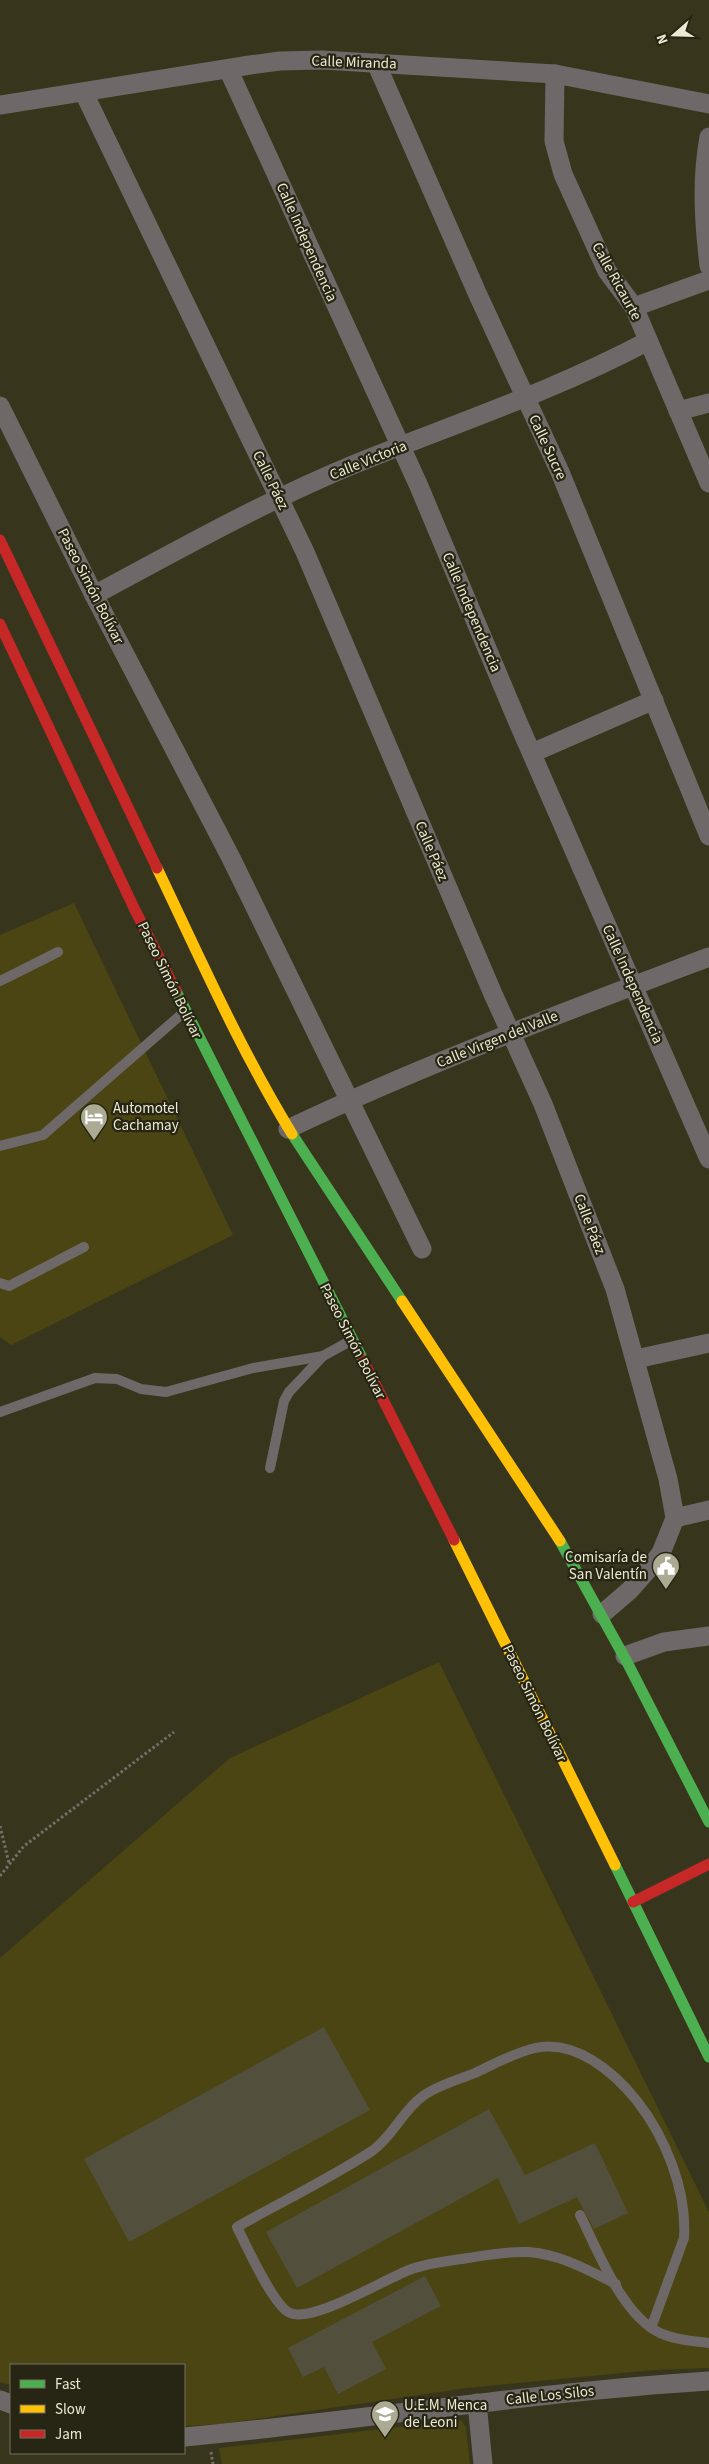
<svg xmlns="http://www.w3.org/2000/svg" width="709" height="2464" font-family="'Source Sans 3',sans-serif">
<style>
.built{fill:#4a4513}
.building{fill:#52503d}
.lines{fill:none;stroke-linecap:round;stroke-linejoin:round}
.path{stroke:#746f69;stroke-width:3;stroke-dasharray:2.5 2.5;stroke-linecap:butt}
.lane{stroke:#6e6968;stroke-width:10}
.street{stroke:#6e6968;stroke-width:19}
.fast{stroke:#4caf50;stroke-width:11}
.slow{stroke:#ffc107;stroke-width:11}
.jam{stroke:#c62828;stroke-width:11}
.labels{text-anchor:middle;stroke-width:4.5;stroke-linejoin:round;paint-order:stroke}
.street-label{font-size:15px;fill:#ebe9d1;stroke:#272513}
.poi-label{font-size:15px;fill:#ebe9d1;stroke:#272513;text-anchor:start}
</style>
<rect width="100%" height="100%" fill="#38351d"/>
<g class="built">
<path d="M74,903L233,1235L11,1345L0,1337V935Z"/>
<path d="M439,1662L709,2212V2368L654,2370L467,2388L221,2424L184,2426V2365H11V2385L0,2382V1958L230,1758Z"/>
<path d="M458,2420L462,2421L466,2428L470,2464H222L219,2448Z"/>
</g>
<g class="building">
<path d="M324,2027L370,2110L129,2242L84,2159Z"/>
<path d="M489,2109L525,2175L595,2143L628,2213L594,2229L577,2197L519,2224L498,2178L297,2288L266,2232Z"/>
<path d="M425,2276L441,2306L372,2342L386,2369L338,2394L324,2367L303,2377L288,2348Z"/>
</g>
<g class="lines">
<g class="path">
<path d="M0,1826L9,1863"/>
<path d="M0,1876L24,1846L174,1732"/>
<path d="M211,2452L213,2464"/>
</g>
<g class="lane">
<path d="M0,981L58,952"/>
<path d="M0,1146L43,1135L184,1012"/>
<path d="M0,1283L9,1286L84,1247"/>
<path d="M0,1412L95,1378L117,1379L141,1389L166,1392L253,1368L323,1356"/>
<path d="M270,1468L284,1401L289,1392L323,1356L352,1340"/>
<path d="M580,2215C598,2251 622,2315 660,2333C675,2340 693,2341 709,2343"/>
<path d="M616,2284C588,2270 560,2254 528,2252C508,2251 487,2255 468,2258C448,2261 427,2263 409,2270C383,2280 313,2323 290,2313C274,2307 246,2245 237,2227C281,2202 329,2179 372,2151C393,2136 403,2110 423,2096C438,2085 458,2080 475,2073C494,2064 514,2053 535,2048C575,2039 614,2072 637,2101C666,2138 687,2191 684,2238L651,2328"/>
</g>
<g class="street">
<path d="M376,63L478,295L560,472L709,836"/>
<path d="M228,69L418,484L517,720L709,1159"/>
<path d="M555,74L554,141L563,174L607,271L634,307L709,483"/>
<path d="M84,93L305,552L493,994L543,1104L615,1289L668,1479L675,1518L661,1553L652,1565L630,1590L602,1614"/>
<path d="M0,105L250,65L280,61L322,60L555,74L709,104"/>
<path d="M709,137C701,180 704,223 709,266"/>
<path d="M634,307L709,280"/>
<path d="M0,406L94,595L231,858L422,1249"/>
<path d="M678,411L709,403"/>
<path d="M94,595C180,549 265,501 355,464C454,424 554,391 648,341"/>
<path d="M532,753L654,700"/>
<path d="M288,1129C425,1064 567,1011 709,957"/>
<path d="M636,1359L709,1343"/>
<path d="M675,1518L709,1510"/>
<path d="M625,1656L664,1642L709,1636"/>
<path d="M0,2400L11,2404"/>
<path d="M477,2403L483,2464"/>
<path d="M184,2437C359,2421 533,2392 709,2381"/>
</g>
<g class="fast">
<path d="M176,991L363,1360"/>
<path d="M292,1134L402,1301"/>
<path d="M560,1541L627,1662L709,1822"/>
<path d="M615,1865L709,2057"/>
</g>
<g class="slow">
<path d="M157,868C200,958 240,1049 292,1134"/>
<path d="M402,1301L560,1541"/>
<path d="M454,1540L615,1865"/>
</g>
<g class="jam">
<path d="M0,540L157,868"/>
<path d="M0,624L134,908L176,991"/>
<path d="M363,1360L454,1540"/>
<path d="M633,1902L709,1864"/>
</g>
</g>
<defs>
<g id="hotel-pin" transform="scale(1.4375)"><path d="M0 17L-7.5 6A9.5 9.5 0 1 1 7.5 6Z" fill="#acaa92" stroke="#272513"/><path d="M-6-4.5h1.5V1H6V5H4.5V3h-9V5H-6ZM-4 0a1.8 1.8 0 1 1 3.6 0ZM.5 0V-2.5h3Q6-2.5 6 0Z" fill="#fff"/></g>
<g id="civic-pin" transform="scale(1.4375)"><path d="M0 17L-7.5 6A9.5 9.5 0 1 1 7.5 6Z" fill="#acaa92" stroke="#272513"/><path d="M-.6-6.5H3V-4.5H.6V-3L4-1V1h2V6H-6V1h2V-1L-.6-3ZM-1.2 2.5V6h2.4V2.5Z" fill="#fff"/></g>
<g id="school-pin" transform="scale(1.4375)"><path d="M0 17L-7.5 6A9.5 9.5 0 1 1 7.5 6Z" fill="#acaa92" stroke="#272513"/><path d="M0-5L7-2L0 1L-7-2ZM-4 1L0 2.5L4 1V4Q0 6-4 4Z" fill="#fff"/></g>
</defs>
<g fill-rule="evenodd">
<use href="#hotel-pin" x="94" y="1117"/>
<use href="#civic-pin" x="666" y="1566"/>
<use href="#school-pin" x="385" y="2414"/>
</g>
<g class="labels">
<g class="street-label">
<text transform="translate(354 62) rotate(2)" y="5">Calle Miranda</text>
<text transform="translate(307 242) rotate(66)" y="5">Calle Independencia</text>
<text transform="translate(617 281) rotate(61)" y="5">Calle Ricaurte</text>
<text transform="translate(548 447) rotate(65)" y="5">Calle Sucre</text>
<text transform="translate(368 460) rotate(-22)" y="5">Calle Victoria</text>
<text transform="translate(271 480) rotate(64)" y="5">Calle Páez</text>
<text transform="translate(91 586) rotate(63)" y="5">Paseo Simón Bolívar</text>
<text transform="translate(472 612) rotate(67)" y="5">Calle Independencia</text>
<text transform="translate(432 851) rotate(67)" y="5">Calle Páez</text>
<text transform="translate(170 980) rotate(64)" y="5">Paseo Simón Bolívar</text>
<text transform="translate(633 984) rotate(66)" y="5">Calle Independencia</text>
<text transform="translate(497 1039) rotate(-22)" y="5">Calle Virgen del Valle</text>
<text transform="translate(590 1224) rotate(69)" y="5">Calle Páez</text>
<text transform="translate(353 1341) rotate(63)" y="5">Paseo Simón Bolívar</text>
<text transform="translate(535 1703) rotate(64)" y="5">Paseo Simón Bolívar</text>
<text transform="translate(550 2395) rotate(-6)" y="5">Calle Los Silos</text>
</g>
<g class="poi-label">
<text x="113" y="1113">Automotel<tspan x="113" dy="17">Cachamay</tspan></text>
<text x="647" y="1562" text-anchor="end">Comisaría de<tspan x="647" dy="17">San Valentín</tspan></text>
<text x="404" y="2410">U.E.M. Menca<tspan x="404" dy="17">de Leoni</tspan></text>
</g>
</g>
<rect x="10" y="2364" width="175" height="90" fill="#272513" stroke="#75735f"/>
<rect x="20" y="2380" width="25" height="8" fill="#4caf50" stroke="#75735f"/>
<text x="55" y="2389" font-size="15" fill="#ebe9d1">Fast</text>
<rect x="20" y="2405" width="25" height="8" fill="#ffc107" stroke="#75735f"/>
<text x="55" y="2414" font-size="15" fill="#ebe9d1">Slow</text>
<rect x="20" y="2430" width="25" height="8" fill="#c62828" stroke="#75735f"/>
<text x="55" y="2439" font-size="15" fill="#ebe9d1">Jam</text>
<g transform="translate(674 35) rotate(250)" stroke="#272513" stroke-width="4" paint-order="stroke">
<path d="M0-4L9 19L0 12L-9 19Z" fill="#ebe9d1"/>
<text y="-8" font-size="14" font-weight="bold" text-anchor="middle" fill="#ebe9d1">N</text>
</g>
</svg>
